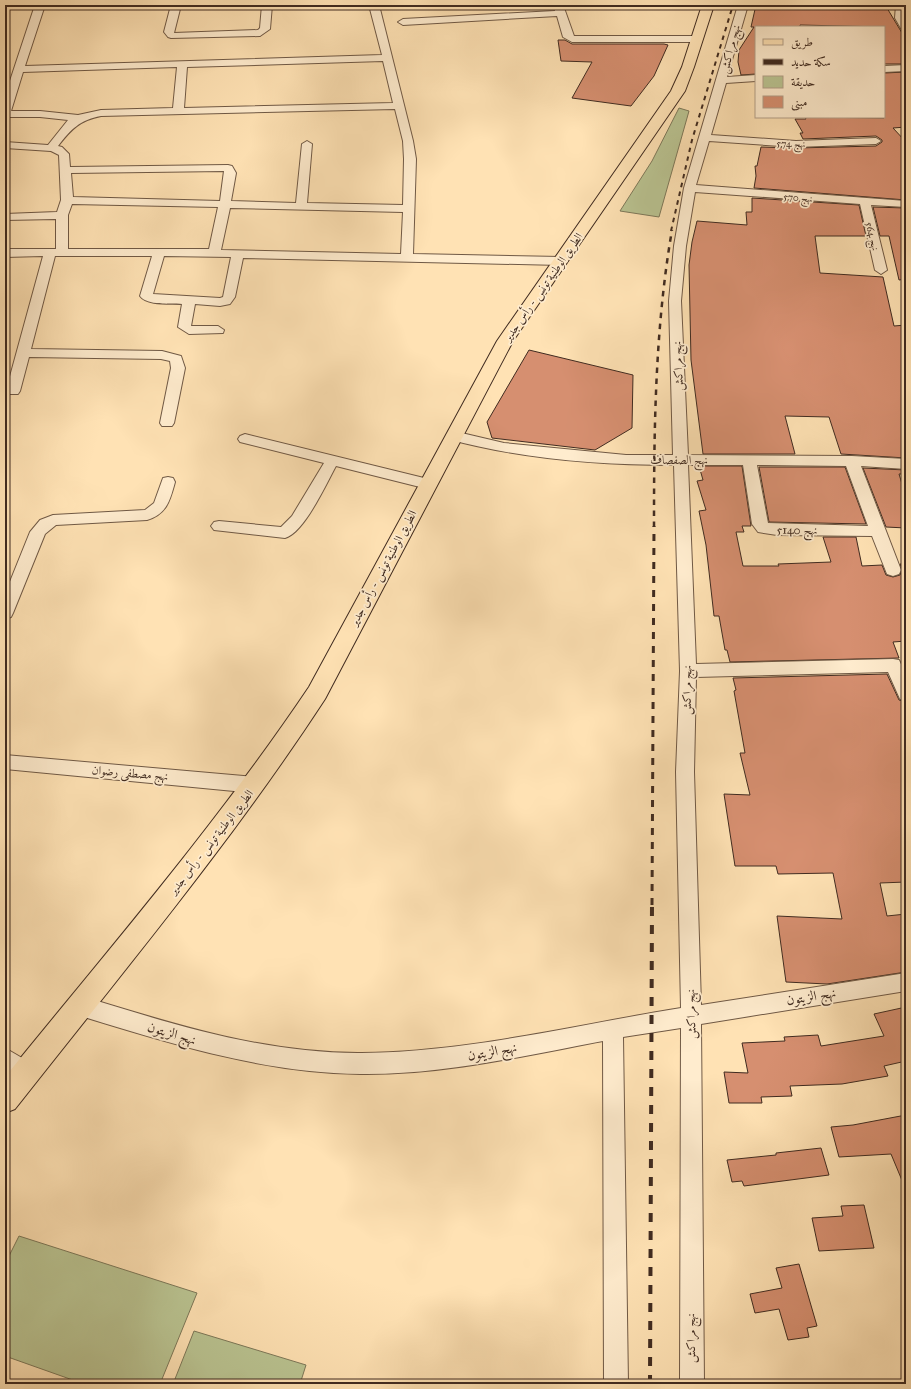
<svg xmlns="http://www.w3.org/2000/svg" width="911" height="1389" font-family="'IM FELL Great Primer',Amiri,serif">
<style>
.green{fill:#bac492;stroke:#7d7859}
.building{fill:#d68f70;stroke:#402b20}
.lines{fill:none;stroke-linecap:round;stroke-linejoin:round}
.street-casing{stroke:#705945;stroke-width:2}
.primary-casing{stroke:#402b20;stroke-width:2}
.street{fill:#ffecce;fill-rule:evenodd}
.primary{fill:#ffe2b4;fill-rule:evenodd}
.rail-far3{stroke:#402b20;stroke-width:2;stroke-dasharray:4.5 4.5;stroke-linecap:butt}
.rail-far2{stroke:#402b20;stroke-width:2.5;stroke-dasharray:5.5 5.5;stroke-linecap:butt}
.rail-far1{stroke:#402b20;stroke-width:3;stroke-dasharray:7 7;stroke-linecap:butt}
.rail{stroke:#402b20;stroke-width:4;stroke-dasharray:9 9;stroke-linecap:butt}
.labels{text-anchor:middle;stroke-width:3.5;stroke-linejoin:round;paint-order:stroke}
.far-street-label{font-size:10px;fill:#402b20;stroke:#ffecce}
.street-label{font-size:12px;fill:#402b20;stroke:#ffecce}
.near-street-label{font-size:14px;fill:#402b20;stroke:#ffecce}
</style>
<rect width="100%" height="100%" fill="#ffe2b4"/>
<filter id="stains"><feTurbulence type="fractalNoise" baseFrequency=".005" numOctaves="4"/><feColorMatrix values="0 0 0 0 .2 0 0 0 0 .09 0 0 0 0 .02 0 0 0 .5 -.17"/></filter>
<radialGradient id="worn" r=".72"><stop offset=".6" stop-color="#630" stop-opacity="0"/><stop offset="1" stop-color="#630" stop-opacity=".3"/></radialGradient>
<g class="green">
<path d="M679,108L689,111L659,217L620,211L652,161Z"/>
<path d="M19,1236L197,1293L160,1384H84L5,1356V1264Z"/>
<path d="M194,1331L306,1365L300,1384H173Z"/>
</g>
<g class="building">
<path d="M756,5H878V8H887L902,33L906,34V64H884V27L800,25V27H756V74L741,75L738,62L739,50L754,27H751Z"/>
<path d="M558,40H565L572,44H664L668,45L654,76L631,106L572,98L592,62L561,61Z"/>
<path d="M906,72V127L893,128L906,142V200L754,188L756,176L755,166H757L761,147L796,148L876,146L882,142V140L876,136L803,139L800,133H803L795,119H806L805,117L884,118V73Z"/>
<path d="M752,198L859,205L866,236H815L820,273L883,277L894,326L906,325V458L841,454L829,417L785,416L795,454H703L691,360L689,265L692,242L697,221L747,225L746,212H752Z"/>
<path d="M873,207L906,208V279L899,280L889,236H880Z"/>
<path d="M529,350L633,375L632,428L595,450L492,438L487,422Z"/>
<path d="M699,466H742L751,526H742L744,532H736L743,566H779L778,564L831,562L823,537H856L862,566L882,565L886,575L893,577L900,575L902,569L900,564H906V641L893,642L899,658L730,662L727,650H725L719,616H714L706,545L699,511L706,510L697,481L703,480Z"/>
<path d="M759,467H845L866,524L769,522Z"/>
<path d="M863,468L906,470V474H899L906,497V528L886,527Z"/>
<path d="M887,674L899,700L906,702V882L880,883L887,916L906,914V972L827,984L786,982L777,916L842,919L833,873L778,874L776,866H735L724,794L750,795L740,753H745L734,691L736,690L733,678Z"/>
<path d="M906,1007V1061L884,1066L888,1076L842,1084L790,1086L792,1096L761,1097L762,1103H729L724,1072L748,1073L742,1043L785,1041L784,1037L818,1035L821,1046L884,1036L874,1014Z"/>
<path d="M906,1115V1190L891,1154L839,1157L831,1127L853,1125Z"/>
<path d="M821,1148L829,1175L744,1186L742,1181L732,1182L727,1160L776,1155V1153Z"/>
<path d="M864,1205L874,1248L819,1251L812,1218L843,1216L841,1206Z"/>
<path d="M799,1264L817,1326L807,1328L809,1337L788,1340L779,1309L755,1313L750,1294L782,1288L776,1268Z"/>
</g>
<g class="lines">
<g class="street-casing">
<g id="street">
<path d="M35,5H45L25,66L382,55L369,5H379L413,141L416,159L413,254L561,257L567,261L561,265L243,258L235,297L230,304L220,306L195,304L191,326H218L224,330L223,333L189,334L178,327L182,304C171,303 147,306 140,296L152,256H55L31,349L162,351L181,356L185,368L174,423L172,426H162L160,423L171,368L170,361L161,359L29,357L20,391L18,394H8L6,391L43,256L5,257V249H56V219L5,220V214L57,212L61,200L59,155L51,151L5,148V142L48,145L68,120L40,117H5V96ZM383,61L393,103L184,108L187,67ZM177,67L173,108L101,110L78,115L40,111H11L23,72ZM395,109L403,141L404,159L403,205L307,203L312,144L307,141L302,144L296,203L231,201L236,173L232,166L228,165L70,167L69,154L62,147L58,146C71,129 80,120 101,116ZM224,171L220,201L73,197L71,173ZM72,204L218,207L209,249H68V215ZM230,208L403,212L401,254L221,250ZM164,256L231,257L223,297L220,298L153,294Z"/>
<path d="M171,5H181L174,33L258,30L260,28L262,5H272L270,29L260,36L171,38L168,37L164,32Z"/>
<path d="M553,5H563L574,36H697L702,39L697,42H572L563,37L557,16L403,25L398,22L403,19L555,11Z"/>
<path d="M738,5H748L727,77L756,75V81L726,83L711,135L796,141L876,138L881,141L876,144L796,147L709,141L696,185L906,201V207L871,205L887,270L881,274L875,270L860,204L695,192L686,246L681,301L688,455L852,456L906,459V469L861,466L901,570L899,574L893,576L887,574L872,536L777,535L758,532L752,524L743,465H688L696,664L893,659L899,660L906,675V701L900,699L888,672L696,677L694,772L701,1005L906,973V991L701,1024L704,1384H680L681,1028L623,1037L628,1384H604L603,1041C523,1056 442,1075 361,1074C264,1073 172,1044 81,1016L74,1013L71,1006L74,999L81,996C172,1024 266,1054 362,1053C469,1052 575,1025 681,1008L676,772L680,671L674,465C598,465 521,459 448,439L446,436L448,433L453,431L504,443L626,455H673L669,301L674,246L684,188ZM757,465L846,466L868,526L768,523Z"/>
<path d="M896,5H906V33L903,32L895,18Z"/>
<path d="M906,65V71L884,72V66Z"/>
<path d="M245,434L428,479L433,480L435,484L433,488L428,489L336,466C326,484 304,533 285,538L214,530L211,526L214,522L219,521L281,527L292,516L324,463L240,442L238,439L240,436Z"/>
<path d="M168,477L173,478L175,482C170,500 167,514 147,520L56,525L45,534L13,613L11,617L5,619V594L30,532L40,520L53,515L145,510L154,503L163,478Z"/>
<path d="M5,755L255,777L261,780L264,785L261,790L255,793L5,769Z"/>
<path d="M5,1048L34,1065L37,1072L34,1079L26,1082L5,1070Z"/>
</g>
</g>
<g class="primary-casing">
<path id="primary" d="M702,5H714L694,67L685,91L513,341L325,699C231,843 121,974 15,1109L5,1113V1077C109,949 217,824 309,687L497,341L671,91L682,67Z"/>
</g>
<use href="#street" class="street"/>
<use href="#primary" class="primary"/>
<path class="rail-far3" d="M671,231L692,140L733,5"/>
<path class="rail-far2" d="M654,527C654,428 655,328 672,230"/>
<path class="rail-far1" d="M652,905L654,526"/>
<path class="rail" d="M650,1384L652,904"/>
</g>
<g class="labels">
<g class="far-street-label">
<text transform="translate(791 143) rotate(2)" y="4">نهج 574</text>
<text transform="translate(798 197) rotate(5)" y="4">نهج 570</text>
<text transform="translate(873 236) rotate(77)" y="4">نهج 564</text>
</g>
<g class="street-label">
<text transform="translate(730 49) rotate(-75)" y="4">نهج مراكش</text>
<text transform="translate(543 287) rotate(-55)" y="4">الطريق الوطنية تونس - رأس جدير</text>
<text transform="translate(678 366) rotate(-92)" y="4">نهج مراكش</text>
<text x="679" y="464">نهج الصفصاف</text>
<text transform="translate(797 530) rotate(1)" y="4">نهج 5140</text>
<text transform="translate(383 568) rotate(-62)" y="4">الطريق الوطنية تونس - رأس جدير</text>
<text transform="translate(687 690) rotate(-89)" y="4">نهج مراكش</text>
<text transform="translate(130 773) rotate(5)" y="4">نهج مصطفى رضوان</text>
<text transform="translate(211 842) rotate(-52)" y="4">الطريق الوطنية تونس - رأس جدير</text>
<text transform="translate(691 1014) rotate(-91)" y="4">نهج مراكش</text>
<text transform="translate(691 1338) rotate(-90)" y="4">نهج مراكش</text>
</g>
<g class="near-street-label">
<text transform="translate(811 996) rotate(-9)" y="5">نهج الزيتون</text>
<text transform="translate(172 1033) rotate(17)" y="5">نهج الزيتون</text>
<text transform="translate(492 1051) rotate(-10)" y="5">نهج الزيتون</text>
</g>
</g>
<rect width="911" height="1389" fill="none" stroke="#ffe2b4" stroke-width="20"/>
<rect x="6" y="6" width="899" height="1377" fill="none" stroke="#402b20" stroke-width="2"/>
<rect x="10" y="10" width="891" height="1369" fill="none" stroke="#402b20"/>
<rect x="755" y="26" width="130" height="92" fill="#ffecce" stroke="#b39f88"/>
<rect x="763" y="39" width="20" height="6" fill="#ffe2b4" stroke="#b39f88"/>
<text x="791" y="46" font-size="12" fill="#402b20">طريق</text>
<rect x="763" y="59" width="20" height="6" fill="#402b20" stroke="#b39f88"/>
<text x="791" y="66" font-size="12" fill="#402b20">سكة حديد</text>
<rect x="763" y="76" width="20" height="12" fill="#bac492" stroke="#b39f88"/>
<text x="791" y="86" font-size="12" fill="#402b20">حديقة</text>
<rect x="763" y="96" width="20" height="12" fill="#d68f70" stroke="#b39f88"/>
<text x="791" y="106" font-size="12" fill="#402b20">مبنى</text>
<rect width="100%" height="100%" filter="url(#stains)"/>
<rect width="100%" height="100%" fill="url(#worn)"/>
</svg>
